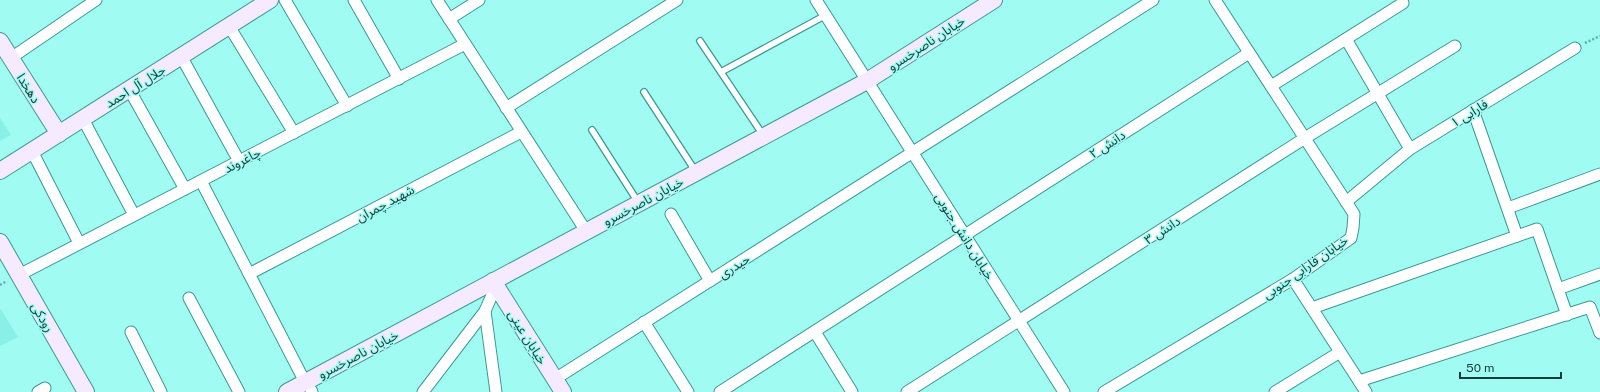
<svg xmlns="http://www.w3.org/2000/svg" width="1600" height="392" font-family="'Public Sans','Noto Sans Arabic',sans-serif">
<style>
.built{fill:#8af0e7}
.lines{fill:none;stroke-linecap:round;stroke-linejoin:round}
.lane-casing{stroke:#3b9992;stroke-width:8}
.street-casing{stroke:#3b9992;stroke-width:13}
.secondary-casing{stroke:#3b9992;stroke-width:18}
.path{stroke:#66aca5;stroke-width:2.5;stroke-dasharray:2 2;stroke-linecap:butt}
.lane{stroke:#fff;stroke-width:5.5}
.street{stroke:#fff;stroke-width:11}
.secondary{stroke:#f5eaff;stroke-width:16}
.labels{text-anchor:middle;stroke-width:3;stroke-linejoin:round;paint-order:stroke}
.street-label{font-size:13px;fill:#163d3a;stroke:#a0fcf3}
</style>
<rect width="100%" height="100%" fill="#a0fcf3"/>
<g class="built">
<path d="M0,118L11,135L0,141Z"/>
<path d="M0,308L18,337L0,346Z"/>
</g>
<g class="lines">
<g class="lane-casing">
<g id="lane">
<path d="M700,41L763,135"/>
<path d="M721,72L826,15"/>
<path d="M644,92L696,172"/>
<path d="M592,130L638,202"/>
</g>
</g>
<g class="street-casing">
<g id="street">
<path d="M285,0L347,106"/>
<path d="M354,0L399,79"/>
<path d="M437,0L586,231"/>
<path d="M816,0L1064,392"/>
<path d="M449,19L479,0"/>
<path d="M229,26L294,133"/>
<path d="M1346,39L1410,149"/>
<path d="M181,56L239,161"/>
<path d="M11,58L96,0"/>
<path d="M1271,86L1403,3"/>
<path d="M129,89L185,189"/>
<path d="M506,108L677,0"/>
<path d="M1473,110L1517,236"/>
<path d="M83,119L134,215"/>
<path d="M32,151L79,243"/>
<path d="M201,181L305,382"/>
<path d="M1346,202L1410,149L1575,48"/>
<path d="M1508,208L1600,174"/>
<path d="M671,214L710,281"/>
<path d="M249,274L521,132"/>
<path d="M19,275L465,44"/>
<path d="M1293,279L1366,392"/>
<path d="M1558,289L1600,274"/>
<path d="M189,298L239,392"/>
<path d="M1312,308L1537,229L1567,315"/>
<path d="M644,322L688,392"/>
<path d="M131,332L161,392"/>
<path d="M815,332L852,392"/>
<path d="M555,379L1153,0"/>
<path d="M1359,381L1590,307L1600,333"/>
<path d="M311,390L312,392"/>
<path d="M38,392L45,388"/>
<path d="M423,392L485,311"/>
<path d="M496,392L485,311L496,286"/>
<path d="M720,392L1249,53"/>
<path d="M907,392L1305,138L1455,46"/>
<path d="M1104,392L1293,279L1351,238L1353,228L1354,214L1215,0"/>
<path d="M1275,392L1340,352"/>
</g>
</g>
<g class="secondary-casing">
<g id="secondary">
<path d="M0,41L59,134"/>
<path d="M0,171L270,0"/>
<path d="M0,242L86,392"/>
<path d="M493,281L563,392"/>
<path d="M287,392L867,81L994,0"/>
</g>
</g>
<g class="path">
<path d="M1585,43L1600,36"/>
<path d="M0,285L7,281"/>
</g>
<use href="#lane" class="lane"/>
<use href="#street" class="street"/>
<use href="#secondary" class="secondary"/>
</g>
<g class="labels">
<g class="street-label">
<text transform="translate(926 43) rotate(-33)" y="5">خیابان ناصرخسرو</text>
<text transform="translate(135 86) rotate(-32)" y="5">جلال آل احمد</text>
<text transform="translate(29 88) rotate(58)" y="5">دهخدا</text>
<text transform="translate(1469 113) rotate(-31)" y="5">فارابی ۱</text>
<text transform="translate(1107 144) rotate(-33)" y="5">دانش ۲</text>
<text transform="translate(242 160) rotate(-27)" y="5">چاغروند</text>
<text transform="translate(643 201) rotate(-28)" y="5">خیابان ناصرخسرو</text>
<text transform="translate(385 203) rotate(-28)" y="5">شهید چمران</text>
<text transform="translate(1162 230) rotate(-33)" y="5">دانش ۳</text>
<text transform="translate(965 236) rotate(58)" y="5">خیابان دانش جنوبی</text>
<text transform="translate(734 266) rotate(-32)" y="5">حیدری</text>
<text transform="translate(1305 267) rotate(-35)" y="5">خیابان فارابی جنوبی</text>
<text transform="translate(43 317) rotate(60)" y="5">رودکی</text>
<text transform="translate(528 337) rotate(58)" y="5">خیابان عینی</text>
<text transform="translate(358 354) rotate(-28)" y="5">خیابان ناصرخسرو</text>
</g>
</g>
<path d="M1460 372v6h101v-6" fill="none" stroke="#163d3a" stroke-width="2"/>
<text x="1466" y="372" font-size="12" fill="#163d3a" stroke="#a0fcf3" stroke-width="3" paint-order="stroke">50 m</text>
</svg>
